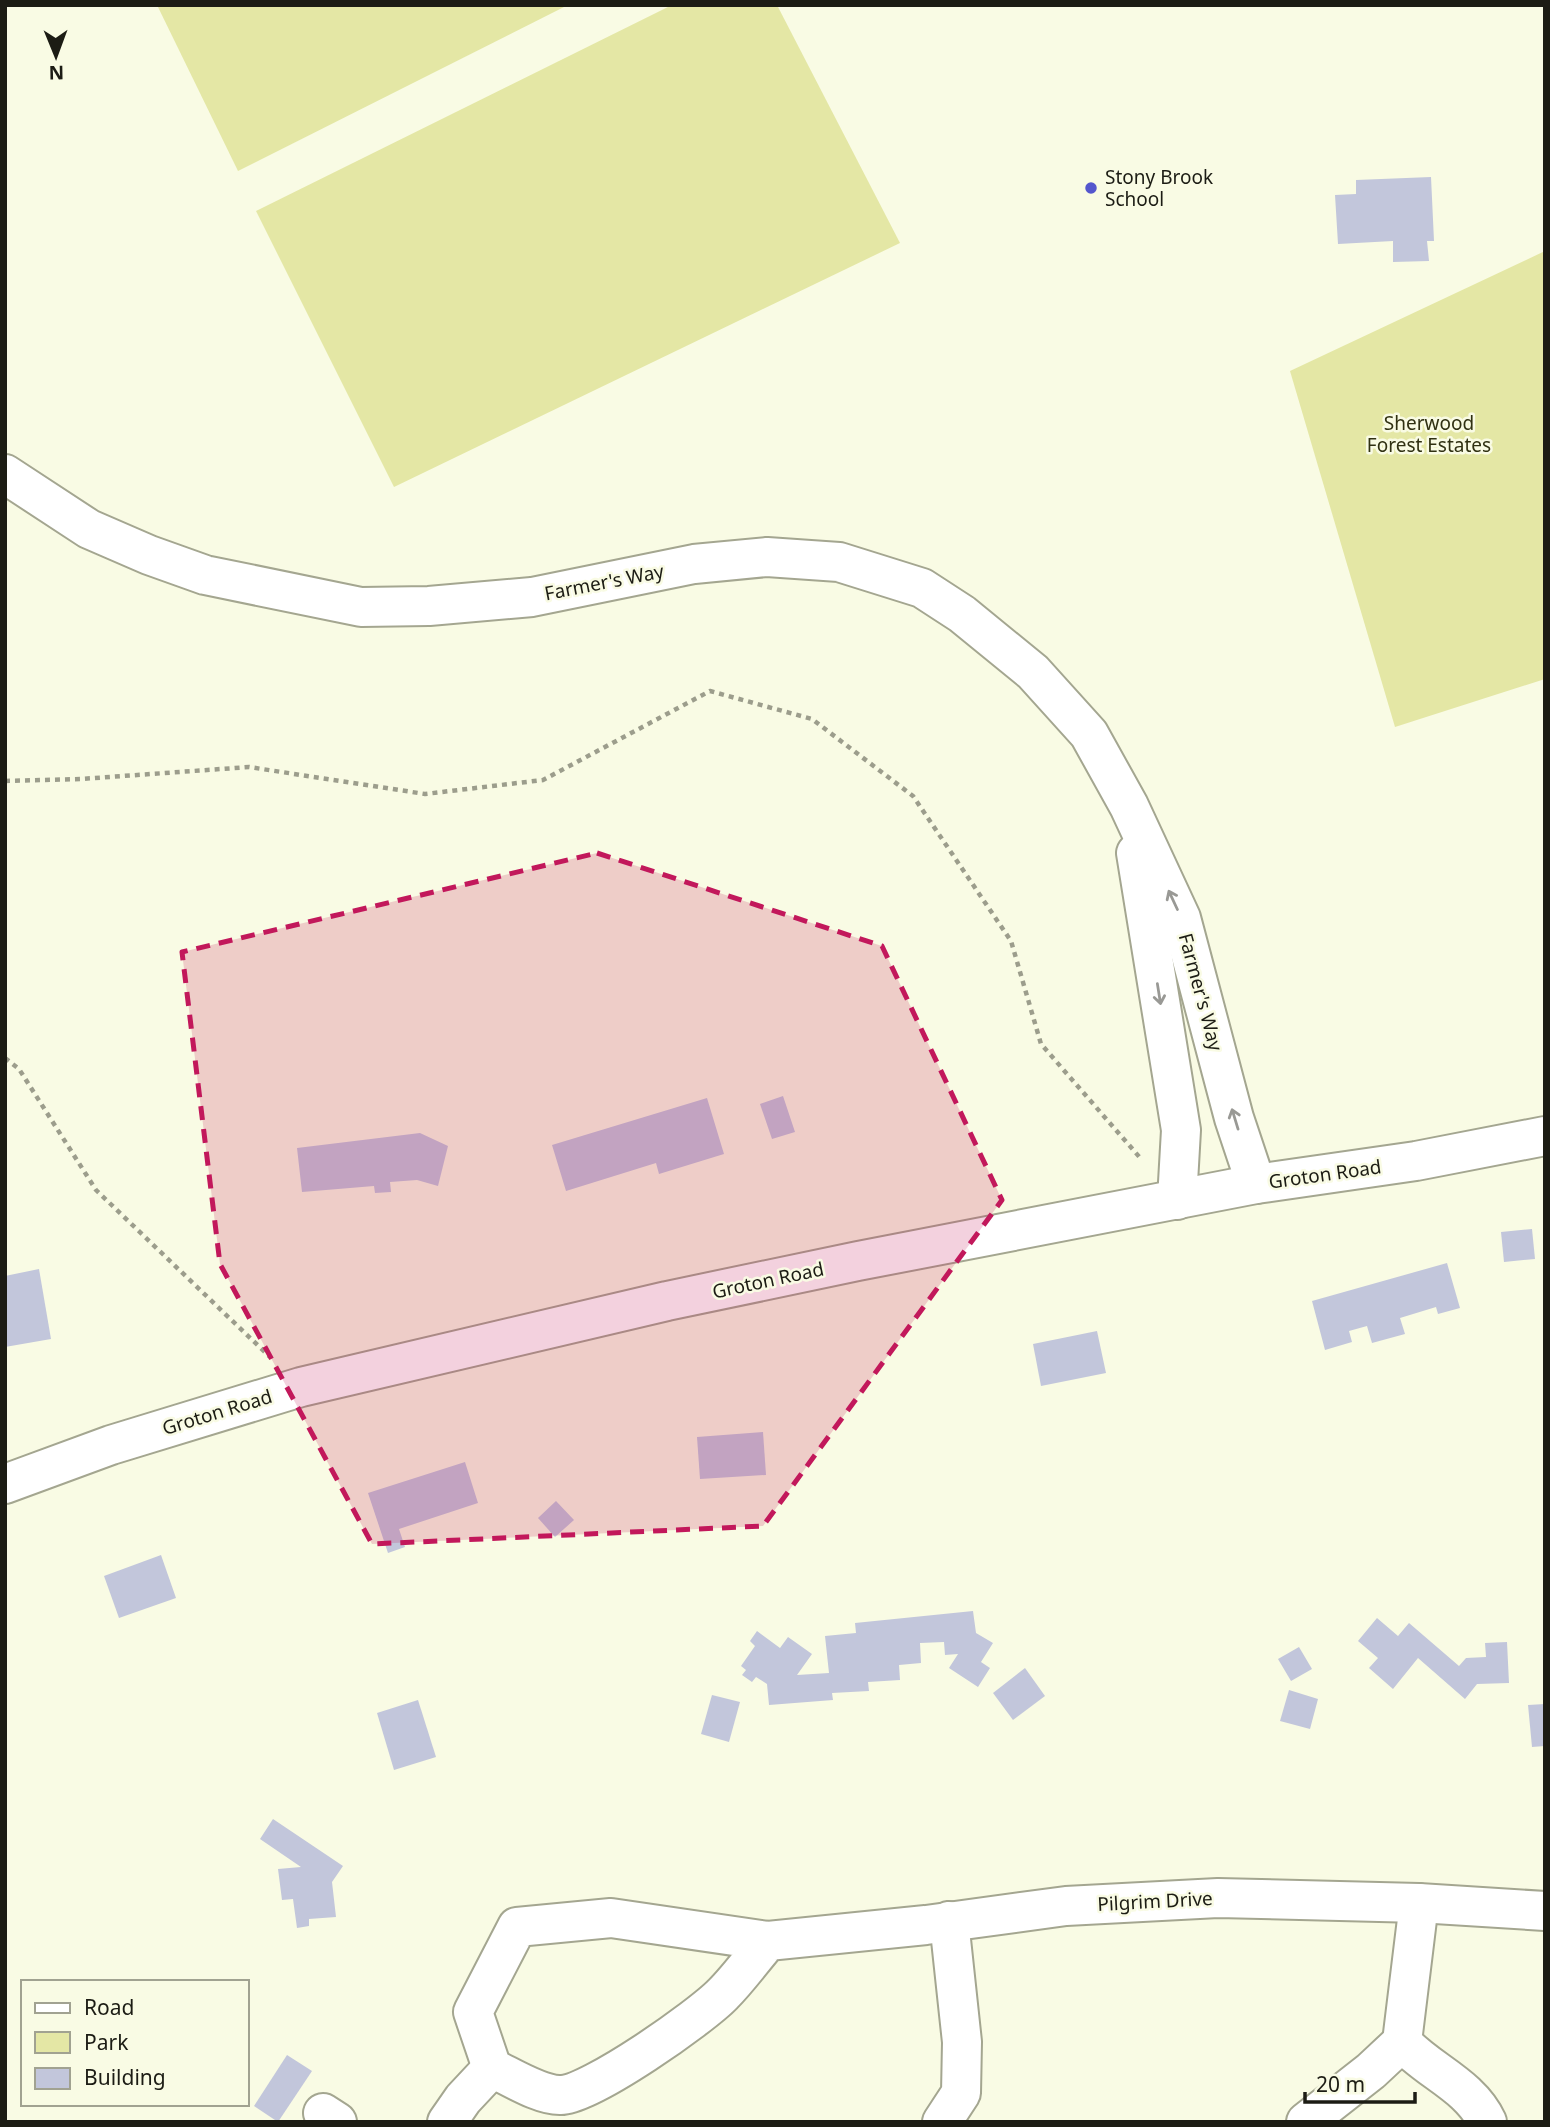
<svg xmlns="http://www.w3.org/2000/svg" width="1550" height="2127" font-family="'Noto Sans',sans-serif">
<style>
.green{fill:#e4e7a5}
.building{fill:#c2c6db}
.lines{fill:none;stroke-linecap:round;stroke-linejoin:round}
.minor-casing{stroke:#a4a690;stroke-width:42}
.major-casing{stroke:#a4a690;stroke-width:42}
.path{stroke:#9c9d8c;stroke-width:4.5;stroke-dasharray:5 5;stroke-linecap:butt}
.minor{stroke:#fff;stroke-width:38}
.major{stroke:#fff;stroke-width:38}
.oneway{stroke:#999995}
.marked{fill:#c2185b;fill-opacity:0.2;stroke:#c2185b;stroke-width:5;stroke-dasharray:14 9;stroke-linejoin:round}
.poi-dot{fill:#5456cd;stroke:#f9fbe4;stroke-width:2.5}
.labels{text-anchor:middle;stroke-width:5;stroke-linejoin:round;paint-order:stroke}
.poi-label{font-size:19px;fill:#1c1c14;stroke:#f9fbe4;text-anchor:start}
.park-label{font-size:19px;fill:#303112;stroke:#f9fbe4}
.street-label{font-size:19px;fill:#1c1c14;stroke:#f9fbe4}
</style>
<rect width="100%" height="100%" fill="#f9fbe4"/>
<g class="green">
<path d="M157,5H568L238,171Z"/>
<path d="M672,5H777L900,243L394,487L256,211Z"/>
<path d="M1545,251V679L1395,727L1290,371Z"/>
</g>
<g class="building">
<path d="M1431,177L1434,241H1427L1429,261L1393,262V241L1338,244L1335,195L1356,194V180Z"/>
<path d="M783,1096L795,1132L772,1139L760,1104Z"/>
<path d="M707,1098L724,1154L659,1174L656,1163L566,1191L552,1145Z"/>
<path d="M420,1133L448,1146L438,1186L417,1180L390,1182L391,1192L375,1193L374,1186L302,1192L297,1148Z"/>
<path d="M1532,1229L1535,1259L1504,1262L1501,1232Z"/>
<path d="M1447,1263L1460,1308L1438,1314L1436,1307L1400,1318L1405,1334L1372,1343L1367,1326L1349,1331L1352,1342L1325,1350L1312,1301Z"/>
<path d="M39,1269L51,1339L5,1347V1276Z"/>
<path d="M1097,1331L1106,1373L1041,1386L1033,1344Z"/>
<path d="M763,1432L766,1475L700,1479L697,1437Z"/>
<path d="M465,1462L478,1503L399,1529L405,1547L388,1553L368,1493Z"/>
<path d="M556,1501L574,1520L555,1537L538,1518Z"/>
<path d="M161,1555L176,1598L119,1618L104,1576Z"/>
<path d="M973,1611L976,1633L993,1643L981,1662L990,1668L978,1687L949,1668L958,1654L945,1655L944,1642L920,1643L921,1663L899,1665L900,1680L868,1682L869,1691L832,1693L833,1700L769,1705L767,1684L756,1677L752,1682L742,1675L746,1670L741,1666L755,1646L750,1641L757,1631L780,1648L788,1637L812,1654L797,1675L829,1673L825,1636L856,1633L855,1623Z"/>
<path d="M1377,1618L1398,1636L1409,1623L1459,1666L1466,1658L1486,1657L1485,1643L1507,1642L1509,1683L1477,1684L1465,1699L1418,1658L1393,1689L1369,1668L1378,1658L1358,1641Z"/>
<path d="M1299,1647L1312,1669L1291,1681L1278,1659Z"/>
<path d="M1025,1668L1045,1696L1013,1720L993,1693Z"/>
<path d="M1289,1690L1318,1699L1310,1729L1280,1721Z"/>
<path d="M712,1695L740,1702L729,1742L701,1734Z"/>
<path d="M418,1700L436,1757L394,1770L377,1713Z"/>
<path d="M1545,1704V1746L1532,1747L1528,1705Z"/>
<path d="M273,1819L343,1866L332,1882L336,1917L309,1919V1926L297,1928L293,1899L282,1900L278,1869L301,1867L260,1839Z"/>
<path d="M287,2055L312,2071L278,2122L254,2106Z"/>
</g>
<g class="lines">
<g class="minor-casing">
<g id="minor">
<path d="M5,474L89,529L149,555L205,575L361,607L429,606L532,597L694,564L767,557L839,562L922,588L962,614L1033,672L1089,734L1129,806L1181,918L1234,1118L1256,1184"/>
<path d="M1136,853L1181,1130L1177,1200"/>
<path d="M1419,1903L1402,2042C1428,2071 1470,2085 1487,2122"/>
<path d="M768,1941C753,1958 739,1978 723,1994C701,2017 590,2095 561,2095C541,2096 511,2077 492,2068L473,2012L517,1927L611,1918L768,1941L926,1925L1066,1906L1218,1898L1419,1903L1545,1911"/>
<path d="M323,2113L337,2122"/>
<path d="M447,2122L463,2099L492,2068"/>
<path d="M942,2122L961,2093L962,2042L949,1921"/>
<path d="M1306,2122L1371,2071L1402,2042"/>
</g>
</g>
<g class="major-casing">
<path id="major" d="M5,1484L111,1445L301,1387L667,1301L858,1261L1256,1184L1416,1161L1545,1136"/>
</g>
<g class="path">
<path d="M5,781L81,779L249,767L425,794L543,780L710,691L812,719L913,796L1011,941L1041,1044L1142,1160"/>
<path d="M5,1058L19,1069L96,1190L270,1357"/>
</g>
<use href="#minor" class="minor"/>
<use href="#major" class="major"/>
</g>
<defs><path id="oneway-shaft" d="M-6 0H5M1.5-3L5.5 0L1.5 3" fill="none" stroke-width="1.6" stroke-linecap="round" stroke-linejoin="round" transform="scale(1.75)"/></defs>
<g class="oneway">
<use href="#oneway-shaft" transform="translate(1173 900) rotate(-115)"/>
<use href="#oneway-shaft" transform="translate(1159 994) rotate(81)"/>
<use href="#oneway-shaft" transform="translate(1235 1119) rotate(-107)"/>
</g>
<path class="marked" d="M597,853L882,946L1002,1200L763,1526L372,1544L220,1264L182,952Z"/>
<circle class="poi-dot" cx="1091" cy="188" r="7"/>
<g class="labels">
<g class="poi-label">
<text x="1105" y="184">Stony Brook<tspan x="1105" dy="22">School</tspan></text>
</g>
<g class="park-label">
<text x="1429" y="430">Sherwood<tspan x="1429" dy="22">Forest Estates</tspan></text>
</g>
<g class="street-label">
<text transform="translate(604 582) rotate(-11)" y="7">Farmer's Way</text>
<text transform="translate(1201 992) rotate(75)" y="7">Farmer's Way</text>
<text transform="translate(1325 1174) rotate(-8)" y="7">Groton Road</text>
<text transform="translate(768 1280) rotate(-12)" y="7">Groton Road</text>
<text transform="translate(217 1412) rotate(-17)" y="7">Groton Road</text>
<text transform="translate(1155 1901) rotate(-3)" y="7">Pilgrim Drive</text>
</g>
</g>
<rect width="1550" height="2127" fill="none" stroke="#1c1c14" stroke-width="14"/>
<rect x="21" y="1980" width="228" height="126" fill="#f9fbe4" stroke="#a1a291" stroke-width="2"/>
<rect x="35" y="2003" width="35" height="10" fill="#ffffff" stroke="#a1a291" stroke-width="2"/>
<text x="84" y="2015" font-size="21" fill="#1c1c14">Road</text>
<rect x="35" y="2032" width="35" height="21" fill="#e4e7a5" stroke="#a1a291" stroke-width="2"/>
<text x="84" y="2050" font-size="21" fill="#1c1c14">Park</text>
<rect x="35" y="2068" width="35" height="21" fill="#c2c6db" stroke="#a1a291" stroke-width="2"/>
<text x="84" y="2085" font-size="21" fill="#1c1c14">Building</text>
<g transform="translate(56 56) rotate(179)" stroke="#f9fbe4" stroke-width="5" paint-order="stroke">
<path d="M0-5L12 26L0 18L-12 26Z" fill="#1c1c14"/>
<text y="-10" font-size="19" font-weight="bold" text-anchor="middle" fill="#1c1c14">N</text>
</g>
<path d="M1305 2092v10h110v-10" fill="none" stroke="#1c1c14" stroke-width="3.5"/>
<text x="1316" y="2092" font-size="21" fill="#1c1c14" stroke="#f9fbe4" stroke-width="5" paint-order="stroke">20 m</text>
</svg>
